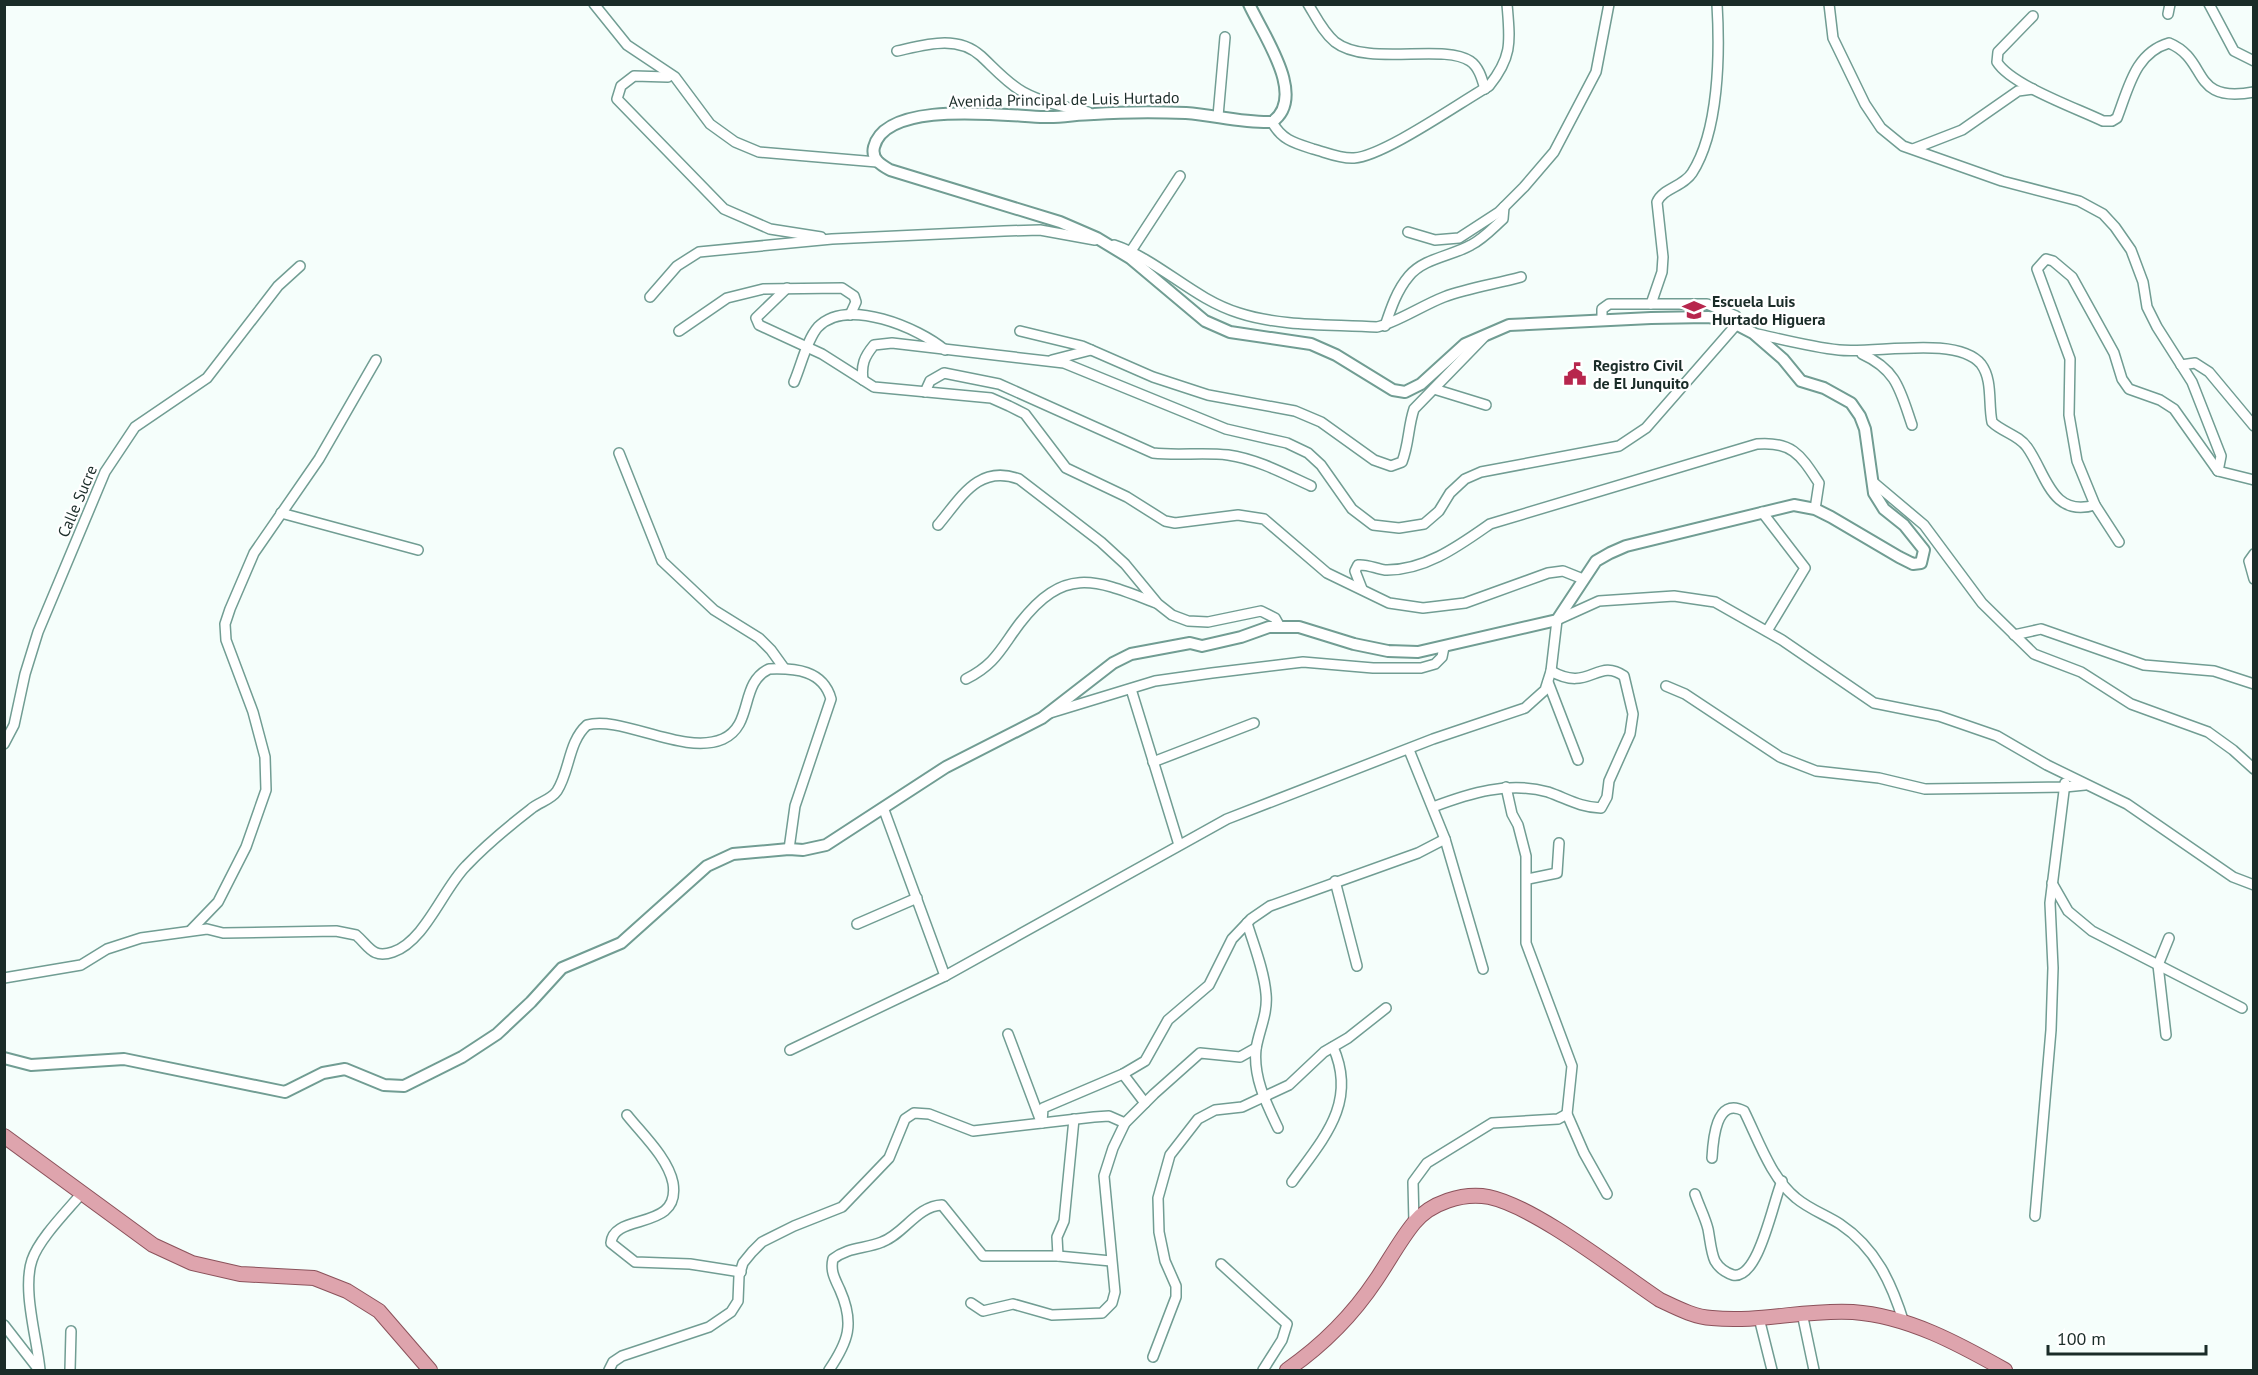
<svg xmlns="http://www.w3.org/2000/svg" width="2258" height="1375" font-family="'PT Sans',sans-serif">
<style>
.lines{fill:none;stroke-linecap:round;stroke-linejoin:round}
.minor-casing{stroke:#719d93;stroke-width:12}
.tertiary-casing{stroke:#719d93;stroke-width:14}
.primary-casing{stroke:#8b525b;stroke-width:16}
.minor{stroke:#fff;stroke-width:9}
.tertiary{stroke:#fff;stroke-width:10}
.primary{stroke:#dea4ad;stroke-width:14}
.labels{text-anchor:middle;stroke-width:4.5;stroke-linejoin:round;paint-order:stroke}
.street-label{font-size:16px;fill:#1a2c28;stroke:#fff}
.poi-label{font-size:16px;font-weight:bold;fill:#1a2c28;stroke:#fff;text-anchor:start}
</style>
<rect width="100%" height="100%" fill="#f5fefb"/>
<g class="lines">
<g class="minor-casing">
<g id="minor">
<path d="M594,4L627,45L675,77L710,124L735,142L759,152L877,162"/>
<path d="M1308,4C1316,17 1323,32 1335,42C1367,67 1443,43 1470,61C1479,67 1482,79 1485,89"/>
<path d="M1829,4L1833,38L1865,104L1881,128L1903,146L2002,181L2079,201L2103,214L2115,227L2131,250L2143,282L2147,307L2157,327L2192,382L2221,456L2218,471"/>
<path d="M2209,4L2234,51L2254,61"/>
<path d="M2168,14L2170,4"/>
<path d="M2033,16L1998,52L1997,62C2011,85 2076,108 2103,121H2112L2117,118C2129,87 2135,53 2169,43C2210,60 2189,104 2254,92"/>
<path d="M897,51C924,45 957,34 981,56C994,68 1007,83 1023,92C1043,103 1066,107 1088,112"/>
<path d="M668,77L634,76L621,86L617,99L724,209L770,229L821,237"/>
<path d="M1218,116L1225,37"/>
<path d="M1272,122C1282,140 1294,143 1313,149C1325,152 1340,159 1354,158C1384,156 1459,103 1489,86C1513,56 1510,41 1507,4"/>
<path d="M1913,149L1962,130L2018,91L2033,89"/>
<path d="M1408,232L1435,240L1459,238L1499,212L1524,187L1554,152L1596,72L1609,4"/>
<path d="M1114,245C1159,260 1193,299 1239,313C1282,327 1332,324 1377,327C1396,323 1423,305 1444,297C1468,288 1496,284 1521,277"/>
<path d="M1131,251L1180,176"/>
<path d="M787,288L756,318L759,325L822,354L874,387L991,398L1009,406L1025,414L1066,468L1127,497L1165,521L1175,523L1238,515L1264,519L1327,573L1389,603L1423,608L1465,603L1548,573L1563,571L1583,579"/>
<path d="M650,297L677,266L699,252L832,239L1004,231L1040,230L1095,240"/>
<path d="M1651,304L1662,272L1663,257L1657,202C1663,188 1683,187 1692,173C1719,131 1720,54 1717,4"/>
<path d="M1385,326C1391,308 1397,290 1409,276C1424,258 1452,256 1471,245C1483,239 1493,228 1503,219L1504,207"/>
<path d="M679,331L727,298L763,289L842,288L854,296L856,302L850,315"/>
<path d="M1020,331L1082,346L1153,377L1208,395L1295,411L1321,422L1374,460L1391,466L1402,462C1409,444 1408,427 1414,409L1484,337"/>
<path d="M1753,333C1781,339 1810,347 1839,350C1875,354 1957,335 1981,364C1993,380 1988,403 1992,422C2002,432 2019,435 2027,447C2046,473 2051,518 2095,505"/>
<path d="M1862,354C1897,370 1900,390 1912,425"/>
<path d="M1052,360L1091,350"/>
<path d="M2181,365L2195,363L2209,372L2254,426"/>
<path d="M863,380C861,365 864,357 874,345L892,343L1064,363L1226,429L1287,443L1308,453L1321,465L1352,509L1373,525L1399,528L1424,524L1439,511L1450,493L1465,479L1481,472L1619,446L1646,428L1736,325V316L1707,304H1609L1602,309V320"/>
<path d="M794,382C801,366 807,339 818,327C847,297 919,328 945,350"/>
<path d="M1434,389L1486,405"/>
<path d="M925,392L930,381L944,373L999,384L1153,453C1178,456 1203,452 1228,455C1257,459 1285,474 1311,486"/>
<path d="M619,453L662,561L714,610L759,638L771,650L784,668"/>
<path d="M1873,482L1924,525L1982,603L2034,654L2081,672L2131,704L2208,732L2233,750L2254,769"/>
<path d="M1762,512L1805,568L1767,631"/>
<path d="M281,513L418,550"/>
<path d="M938,525C961,498 978,464 1019,479L1101,542L1125,564L1158,604L1172,615L1188,621L1208,622L1261,611L1275,618L1280,627"/>
<path d="M2119,542L2095,505L2077,461L2069,415L2070,359L2037,269L2046,259L2053,261L2072,277L2114,353L2122,379L2129,389L2160,400L2174,409L2218,471L2254,480"/>
<path d="M2254,554L2249,561L2254,579"/>
<path d="M1362,589L1355,571L1358,565C1368,564 1376,569 1385,570C1425,571 1460,545 1490,524L1757,444C1793,441 1801,456 1819,483L1815,509"/>
<path d="M2014,635L2041,629L2144,665L2214,671L2254,684"/>
<path d="M966,679C996,664 1001,648 1020,623C1065,565 1096,580 1156,603"/>
<path d="M1548,682L1578,760"/>
<path d="M1666,686L1685,694L1780,757L1816,771L1879,778L1925,789L2065,787L2085,785"/>
<path d="M1131,689L1179,845"/>
<path d="M1050,713L1155,681L1212,673L1303,662L1373,668H1421L1435,664L1442,657L1444,647"/>
<path d="M4,744L14,725L25,674L38,632L105,472L135,427L207,378L278,286L300,266"/>
<path d="M1409,750L1445,839L1483,969"/>
<path d="M1153,762L1254,723"/>
<path d="M1506,787L1512,814L1518,825L1526,856V943L1572,1066L1567,1114L1584,1153L1607,1194"/>
<path d="M1433,807C1470,793 1509,781 1548,792C1568,799 1579,807 1601,808L1607,797L1609,781L1630,734L1633,714L1624,676C1597,657 1589,693 1551,671"/>
<path d="M884,810L945,976"/>
<path d="M1528,879L1557,873L1559,843"/>
<path d="M1335,881L1357,966"/>
<path d="M2052,883L2068,911L2092,931L2242,1008"/>
<path d="M1247,923C1254,946 1264,970 1266,994C1268,1014 1259,1030 1256,1049C1253,1077 1266,1103 1278,1128"/>
<path d="M857,924L917,898"/>
<path d="M191,930L218,902L246,847L266,790L265,757L253,712L226,640L225,624L230,609L254,553L319,459L376,360"/>
<path d="M4,978L81,965L107,949L141,938L207,929L223,933L336,931L356,935C369,946 372,959 393,952C425,941 443,889 466,866C485,846 509,826 531,809C539,802 551,800 557,791C570,771 568,742 587,725C621,715 684,756 723,739C754,725 739,683 769,669C795,668 823,670 831,699L795,806L789,849"/>
<path d="M1008,1034L1040,1119"/>
<path d="M2166,1035L2158,965L2169,938"/>
<path d="M790,1050L945,976L1227,819L1433,739L1525,708L1545,690L1551,671L1557,620L1599,601L1674,596L1715,602L1782,640L1874,703L1939,716L1997,736L2047,765L2127,804L2233,877L2254,885"/>
<path d="M1123,1074L1145,1103"/>
<path d="M627,1115C642,1134 668,1158 673,1183C681,1232 613,1212 611,1243L635,1262L690,1264L741,1272"/>
<path d="M1042,1123L1043,1108L1123,1074L1145,1061L1168,1020L1209,985L1232,939L1251,919L1270,906L1418,853L1445,839"/>
<path d="M1712,1158C1713,1140 1716,1096 1744,1111C1758,1139 1771,1178 1796,1198C1809,1209 1826,1215 1840,1224C1876,1248 1892,1284 1904,1323"/>
<path d="M1292,1182C1323,1139 1358,1103 1333,1047"/>
<path d="M1695,1194C1699,1206 1705,1217 1708,1229C1710,1239 1711,1253 1715,1261C1719,1268 1727,1273 1733,1275C1759,1280 1773,1201 1782,1181"/>
<path d="M2035,1216L2051,1030L2053,968L2050,903L2065,783"/>
<path d="M1414,1223L1413,1182L1427,1163L1492,1123L1558,1119L1567,1114"/>
<path d="M1058,1256L1057,1237L1064,1221L1074,1119"/>
<path d="M1221,1264L1287,1324L1282,1340L1263,1370"/>
<path d="M971,1303L983,1311L1013,1304L1052,1315L1102,1313L1112,1303L1115,1292L1104,1176L1113,1148L1125,1123L1154,1094L1200,1053L1240,1057L1256,1048"/>
<path d="M1802,1313L1814,1370"/>
<path d="M1759,1318L1772,1370"/>
<path d="M4,1325L39,1370"/>
<path d="M1153,1357L1176,1297V1286L1165,1261L1159,1232L1158,1198L1170,1155L1198,1119L1215,1110L1242,1107L1289,1085L1324,1052L1348,1038L1386,1008"/>
<path d="M40,1370C37,1338 22,1290 32,1260C39,1239 67,1211 82,1193"/>
<path d="M70,1370L71,1331"/>
<path d="M609,1370L613,1362L622,1356L709,1327L731,1312L738,1301L739,1276L743,1263L752,1252L762,1242L794,1226L842,1207L889,1158L905,1119L914,1113L929,1114L973,1131L1094,1117L1109,1116L1125,1123"/>
<path d="M829,1370C848,1342 855,1324 840,1290C835,1279 830,1271 833,1259C848,1247 865,1249 882,1242C904,1234 917,1206 942,1205L983,1256H1058L1111,1261"/>
</g>
</g>
<g class="tertiary-casing">
<path id="tertiary" d="M4,1058L31,1065L124,1059L285,1092L323,1073L345,1069L384,1085L404,1086L462,1057L497,1034L531,1002L562,968L621,943L707,866L733,854L789,849L803,850L826,845L946,767L1042,718L1113,663L1131,654L1190,643L1202,646L1241,637L1269,627H1299L1354,644L1388,651L1418,652L1557,620L1596,561L1610,553L1626,546L1794,505L1815,509L1831,517L1899,557L1913,564L1921,563L1924,550L1904,525L1884,509L1874,493L1865,429L1860,416L1851,403L1824,388L1801,381L1783,359L1753,333L1728,320L1708,317L1651,318L1509,325L1465,344L1421,384L1405,392L1393,390L1336,355L1311,344L1230,332L1205,321L1130,258L1097,238L1060,222L890,170C881,165 871,159 874,147C886,99 1006,116 1044,117C1061,118 1077,114 1094,114C1124,112 1155,112 1186,113C1214,115 1243,123 1272,122C1308,97 1263,35 1249,4"/>
</g>
<g class="primary-casing">
<g id="primary">
<path d="M4,1136L153,1245L192,1263L240,1274L314,1278L347,1291L379,1311L430,1370"/>
<path d="M1287,1370C1323,1345 1352,1316 1376,1280C1389,1261 1400,1240 1414,1223C1430,1203 1463,1192 1489,1197C1536,1207 1618,1272 1660,1300C1677,1308 1694,1317 1712,1318C1759,1323 1806,1309 1853,1312C1908,1316 1959,1344 2005,1370"/>
</g>
</g>
<use href="#minor" class="minor"/>
<use href="#tertiary" class="tertiary"/>
<use href="#primary" class="primary"/>
</g>
<defs>
<g id="school-bare" transform="scale(1.8)"><path d="M0-5L7-2L0 1L-7-2ZM-4 1L0 2.5L4 1V4Q0 6-4 4Z" fill="#b7264d" stroke="#fff" stroke-width="2.5" paint-order="stroke"/></g>
<g id="civic-bare" transform="scale(1.8)"><path d="M-.6-6.5H3V-4.5H.6V-3L4-1V1h2V6H-6V1h2V-1L-.6-3ZM-1.2 2.5V6h2.4V2.5Z" fill="#b7264d" stroke="#fff" stroke-width="2.5" paint-order="stroke"/></g>
</defs>
<g fill-rule="evenodd">
<use href="#school-bare" x="1694" y="310"/>
<use href="#civic-bare" x="1575" y="374"/>
</g>
<g class="labels">
<g class="street-label">
<text transform="translate(1064 99) rotate(-1)" y="6">Avenida Principal de Luis Hurtado</text>
<text transform="translate(77 501) rotate(-67)" y="6">Calle Sucre</text>
</g>
<g class="poi-label">
<text x="1712" y="307">Escuela Luis<tspan x="1712" dy="18">Hurtado Higuera</tspan></text>
<text x="1593" y="371">Registro Civil<tspan x="1593" dy="18">de El Junquito</tspan></text>
</g>
</g>
<rect width="2258" height="1375" fill="none" stroke="#1a2c28" stroke-width="12"/>
<path d="M2048 1345v9h158v-9" fill="none" stroke="#1a2c28" stroke-width="3"/>
<text x="2057" y="1345" font-size="18" fill="#1a2c28" stroke="#ffffff" stroke-width="4.5" paint-order="stroke">100 m</text>
</svg>
